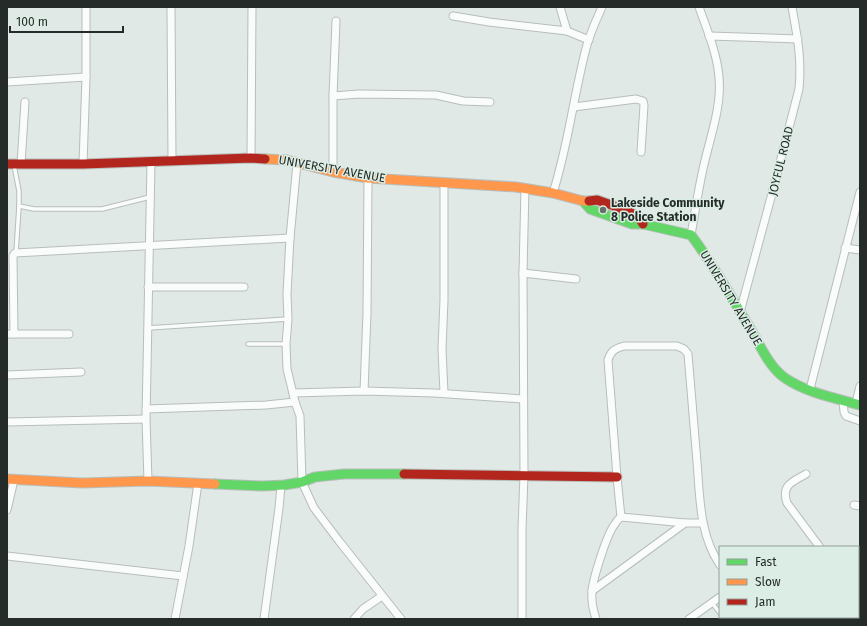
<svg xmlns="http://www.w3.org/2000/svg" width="867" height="626" font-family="'Fira Sans',sans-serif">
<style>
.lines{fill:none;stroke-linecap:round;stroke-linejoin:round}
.lane-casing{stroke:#b7bebb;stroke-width:5.5}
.street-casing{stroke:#b7bebb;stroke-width:9}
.fast-casing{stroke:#b7bebb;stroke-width:11}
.slow-casing{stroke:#b7bebb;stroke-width:11}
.jam-casing{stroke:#b7bebb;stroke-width:11}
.lane{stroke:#fafcfb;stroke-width:3.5}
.street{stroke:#fafcfb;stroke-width:7}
.fast{stroke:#63d668;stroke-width:9}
.slow{stroke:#ff974d;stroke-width:9}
.jam{stroke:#b3261e;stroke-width:9}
.poi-dot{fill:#666e6a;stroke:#dcede5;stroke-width:1.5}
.labels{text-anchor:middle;stroke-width:3;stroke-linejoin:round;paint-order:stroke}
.street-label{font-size:12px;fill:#242b28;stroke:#dcede5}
.poi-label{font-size:12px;font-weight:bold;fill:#242b28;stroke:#dcede5;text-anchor:start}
</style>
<rect width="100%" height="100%" fill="#e0e9e5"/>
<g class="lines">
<g class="lane-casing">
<g id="lane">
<path d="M14,165L19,191V206L34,209H102L150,197"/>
<path d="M16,253L19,206"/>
<path d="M148,328L288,319"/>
<path d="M248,344H286"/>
<path d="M712,603L720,613"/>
<path d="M723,617L725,619"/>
</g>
</g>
<g class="street-casing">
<g id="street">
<path d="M171,7L172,161"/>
<path d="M560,7L567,31"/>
<path d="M453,16L489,22L567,31L589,40"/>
<path d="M709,36L798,39"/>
<path d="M7,82L86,77"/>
<path d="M333,96L359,94L436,95L463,101L490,102"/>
<path d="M574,107L636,99L643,101L644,105L641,152"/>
<path d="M251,158L252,7"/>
<path d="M297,163L290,238L287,294L288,319L286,344L287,369L295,402L300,416L302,482L314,508L339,541L401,619"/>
<path d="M21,164L25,102"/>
<path d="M83,164L86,77V7"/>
<path d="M333,172V96L336,21"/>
<path d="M553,193C569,143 574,91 588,41C592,30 597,18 602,7"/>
<path d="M691,235C695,213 698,191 703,169C709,140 722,108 719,77C717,53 707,30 699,7"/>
<path d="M845,248L860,250"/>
<path d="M523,273L576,279"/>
<path d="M148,287H244"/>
<path d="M740,312L770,201L799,89C802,58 797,36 792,7"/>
<path d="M7,334H69"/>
<path d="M14,334L13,256L15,253L290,238"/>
<path d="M7,375L81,372"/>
<path d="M810,389L860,192"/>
<path d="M364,391L367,313L368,178"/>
<path d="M293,393L364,391L434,393L523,399"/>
<path d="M444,393L442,349L444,300V183"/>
<path d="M843,400L844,412L846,416L860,421"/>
<path d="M856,403L860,386"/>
<path d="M146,409L266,405L295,402"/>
<path d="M7,422L146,419"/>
<path d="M806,474C792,482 781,485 787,503L819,546"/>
<path d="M148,481L146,419L151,163"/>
<path d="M854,505L860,506"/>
<path d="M7,510L14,480"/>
<path d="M621,517L617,477L608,360C611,351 614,349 624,346H677L684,349L688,354C691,390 694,426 697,462C700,497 699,534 720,565"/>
<path d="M7,556L183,576"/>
<path d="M858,586L860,589"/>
<path d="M592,591L685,523"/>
<path d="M771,617L773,619"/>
<path d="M175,619L189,546L198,483"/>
<path d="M264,619L279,508L281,486"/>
<path d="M354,619L363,609L382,596"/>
<path d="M522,619V529L524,475L523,273L525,188"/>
<path d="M596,619C593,610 591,601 592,591C593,579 607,533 615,524C616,521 619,519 621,517L685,523H703"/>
<path d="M689,619L720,597"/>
</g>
</g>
<g class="fast-casing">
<g id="fast">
<path d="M583,201L590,209L632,224H643L691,235C713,264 731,297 750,328C760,345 769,367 785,378C807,393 835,398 860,405"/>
<path d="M215,484L262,486L284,485L302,482L315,477L344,474H404"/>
</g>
</g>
<g class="slow-casing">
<g id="slow">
<path d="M265,159L287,160L333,172L368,178L516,187L553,193L583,201H589"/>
<path d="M7,479L82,483L148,481L215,484"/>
</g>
</g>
<g class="jam-casing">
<g id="jam">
<path d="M7,164H83L251,158L265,159"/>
<path d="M589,201L597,200L620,208L638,216L643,224"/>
<path d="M404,474L617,477"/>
</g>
</g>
<use href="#lane" class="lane"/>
<use href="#street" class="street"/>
<use href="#fast" class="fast"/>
<use href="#slow" class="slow"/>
<use href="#jam" class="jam"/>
</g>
<circle class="poi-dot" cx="603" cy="210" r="4"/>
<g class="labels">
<g class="street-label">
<text transform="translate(781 161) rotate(-76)" y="4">JOYFUL ROAD</text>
<text transform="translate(332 169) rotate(10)" y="4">UNIVERSITY AVENUE</text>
<text transform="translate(731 298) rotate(59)" y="4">UNIVERSITY AVENUE</text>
</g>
<g class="poi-label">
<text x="611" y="207">Lakeside Community<tspan x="611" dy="14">8 Police Station</tspan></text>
</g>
</g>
<rect width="867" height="626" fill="none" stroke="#242b28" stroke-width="16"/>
<rect x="719" y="546" width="140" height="72" fill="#dcede5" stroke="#929f99"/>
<rect x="727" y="559" width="20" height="6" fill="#63d668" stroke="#929f99"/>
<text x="755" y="566" font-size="12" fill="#242b28">Fast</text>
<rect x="727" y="579" width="20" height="6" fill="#ff974d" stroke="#929f99"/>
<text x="755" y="586" font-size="12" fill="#242b28">Slow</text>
<rect x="727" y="599" width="20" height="6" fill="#b3261e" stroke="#929f99"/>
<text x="755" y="606" font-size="12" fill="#242b28">Jam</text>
<path d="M10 26v6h113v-6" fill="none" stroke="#242b28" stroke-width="2"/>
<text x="16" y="26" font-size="12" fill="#242b28" stroke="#dcede5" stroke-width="3" paint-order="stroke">100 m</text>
</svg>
